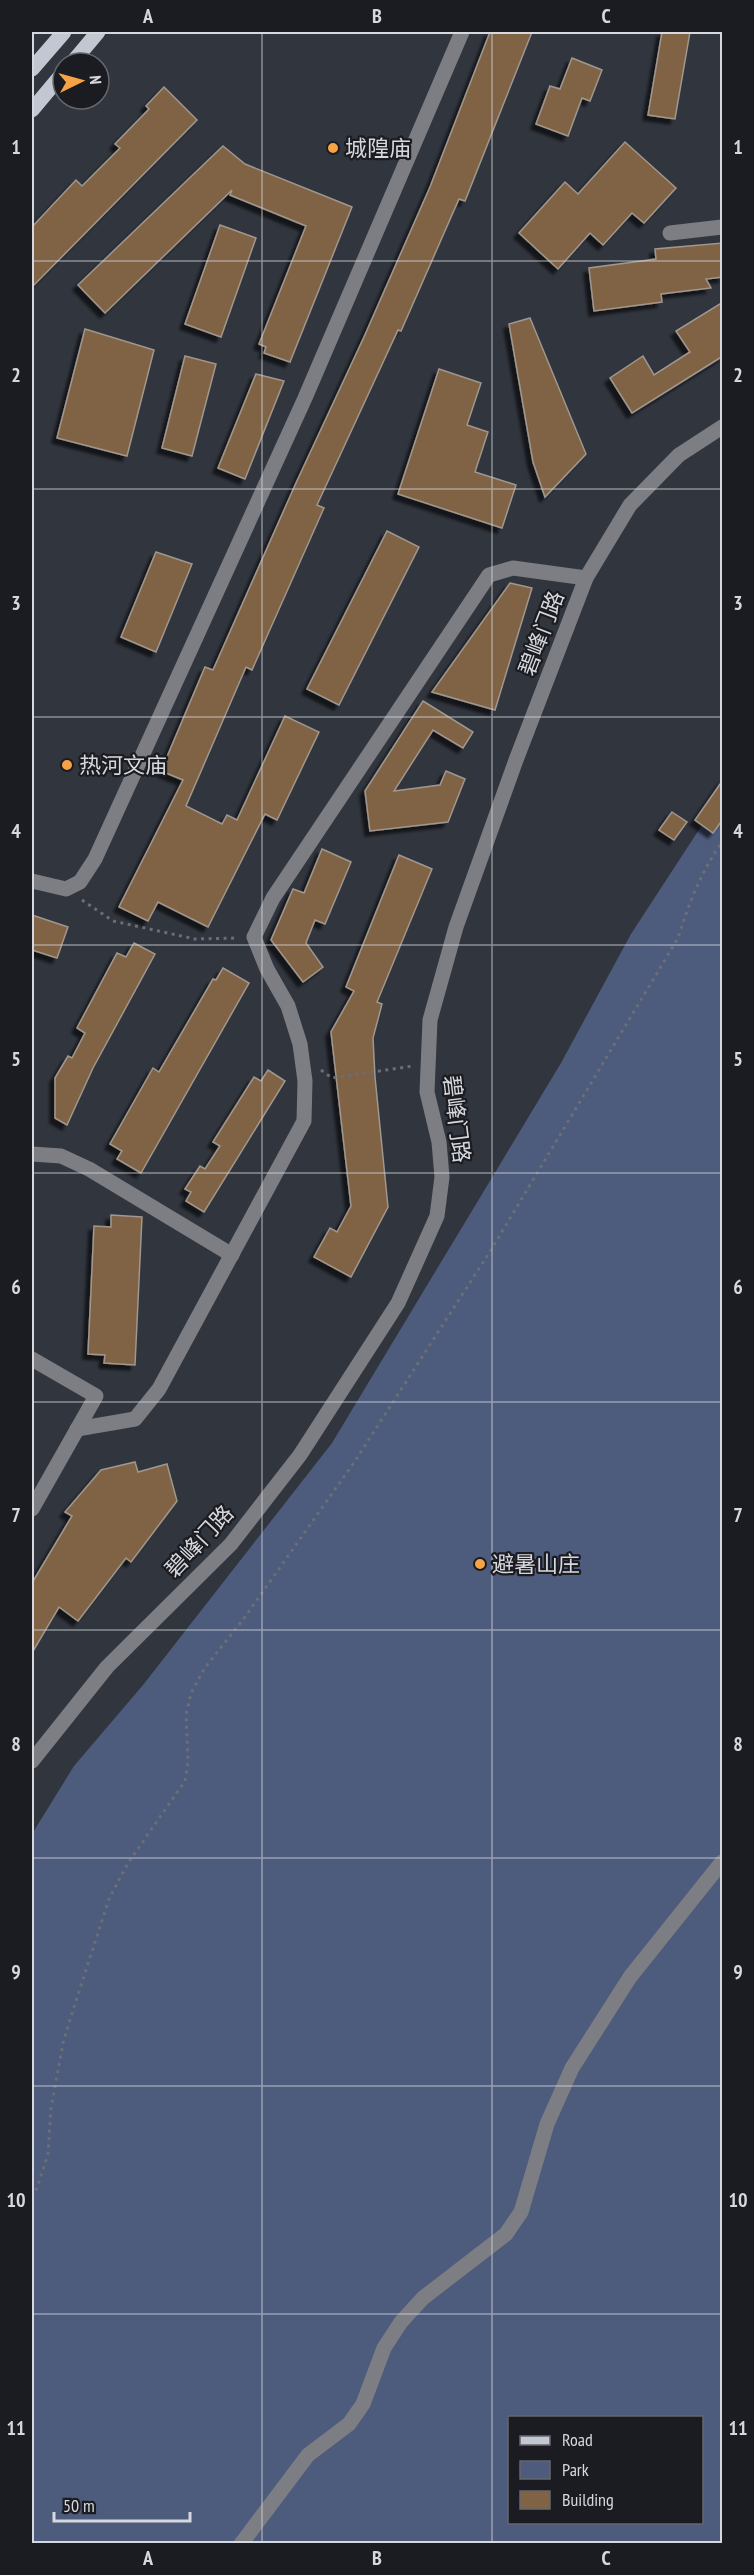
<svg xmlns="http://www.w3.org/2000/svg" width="754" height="2575" font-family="'PT Sans Narrow','Noto Sans SC',sans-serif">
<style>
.green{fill:#4d5b7c;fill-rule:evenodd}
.building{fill:#806244;stroke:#a0978e;stroke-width:1.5;filter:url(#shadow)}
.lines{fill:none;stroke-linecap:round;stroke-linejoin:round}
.path{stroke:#6b6e76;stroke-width:3;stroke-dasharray:3 4.5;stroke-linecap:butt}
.minor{stroke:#7c7e83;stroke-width:15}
.major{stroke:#c2c7d1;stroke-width:15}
.grid{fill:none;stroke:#d6d8de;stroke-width:1.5;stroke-opacity:0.55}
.poi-dot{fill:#f5a345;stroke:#1b1c21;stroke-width:2}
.labels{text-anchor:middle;stroke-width:4.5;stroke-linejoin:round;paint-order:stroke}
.poi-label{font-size:22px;fill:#d6d8de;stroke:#1b1c21;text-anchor:start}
.street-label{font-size:22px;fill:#d6d8de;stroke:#1b1c21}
.neatline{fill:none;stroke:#d6d8de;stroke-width:2}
.grid-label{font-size:20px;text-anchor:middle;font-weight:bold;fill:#d6d8de}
</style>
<defs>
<filter id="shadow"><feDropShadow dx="-5" dy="5" stdDeviation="1.5" flood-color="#0009"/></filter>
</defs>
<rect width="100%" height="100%" fill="#31353e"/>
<path class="green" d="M719,784L722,787V2543H32V1834L74,1766L143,1685L332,1443L561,1063L631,934L702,825L695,820ZM510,2418H702V2522H510Z"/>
<g class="building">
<path d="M490,32H532L465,201L459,199L401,331L398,330L317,505L324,508L252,670L246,667L186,806L222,824L227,815L237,820L285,716L319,732L277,820L265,814L208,927L158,902L148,921L119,907L183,780L161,771L205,667L213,670L296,483L364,337L430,187Z"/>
<path d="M662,32H690L675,119L648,115Z"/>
<path d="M572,58L602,70L590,101L582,98L568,136L536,124L550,86L560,89Z"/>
<path d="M164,87L197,120L32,287V227L76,180L82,186L120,148L115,144L149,109L146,106Z"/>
<path d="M625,142L676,188L644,223L632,213L603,245L590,233L558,269L519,233L565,182L578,194Z"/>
<path d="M223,146L245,164L352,207L290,362L264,353L266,347L259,344L306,226L230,195L232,190L105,313L78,285Z"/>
<path d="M220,225L256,238L221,337L185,324Z"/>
<path d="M723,243V277L706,279L711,288L661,294L662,302L594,311L589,268L656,259L655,249Z"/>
<path d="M723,302V356L632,413L610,378L643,356L654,375L690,352L676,331Z"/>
<path d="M530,318L586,454L545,497L533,462L509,324Z"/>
<path d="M85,329L154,350L127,456L57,438Z"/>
<path d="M185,356L216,364L192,456L162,448Z"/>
<path d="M439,369L481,383L467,425L488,432L475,472L516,485L502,528L398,494Z"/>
<path d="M256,374L284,381L245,479L218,468Z"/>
<path d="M387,531L419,547L339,705L307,689Z"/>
<path d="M156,552L192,564L156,652L121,637Z"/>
<path d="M510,583L532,588L495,710L432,692Z"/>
<path d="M423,701L473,732L463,748L433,730L394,791L440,785L446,771L465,779L448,822L370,831L365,791Z"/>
<path d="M723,780V819L713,833L695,820Z"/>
<path d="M672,812L687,822L674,840L659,830Z"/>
<path d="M322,849L351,862L325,924L315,920L306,943L323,967L303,982L271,940L293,889L304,893Z"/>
<path d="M399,855L432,869L377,1002L382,1004L373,1038L375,1077L388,1207L351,1277L314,1257L330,1228L337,1232L351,1206L331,1032L354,991L346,987Z"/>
<path d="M32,915L68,927L57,958L32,950Z"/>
<path d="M134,943L155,954L93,1068L67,1125L55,1118V1078L68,1056L72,1058L85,1033L77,1028L117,953L126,957Z"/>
<path d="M223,968L249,983L141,1173L117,1159L122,1151L110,1144L153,1068L159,1072L213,979L216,980Z"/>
<path d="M268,1070L285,1081L204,1212L186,1201L191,1192L185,1189L200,1166L205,1169L220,1146L213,1142L254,1077L261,1081Z"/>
<path d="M111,1215L142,1217L135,1365L104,1363L105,1355L88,1354L94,1226L111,1227Z"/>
<path d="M135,1462L138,1472L167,1464L177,1501L131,1562L126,1558L78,1621L59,1607L32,1653V1583L72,1516L65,1512L101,1470Z"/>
</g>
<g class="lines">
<g class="path">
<path d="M82,900L113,921L195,939L238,938"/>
<path d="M321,1070L332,1078L413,1066"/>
<path d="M32,2197L37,2188L48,2154L51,2109L63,2043L73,2010L109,1899L128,1863L185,1781L188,1762L186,1715L191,1693L204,1669L245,1617L355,1461L491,1250L678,938C689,903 701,872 722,842"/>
</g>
<g class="minor">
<path d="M670,233L722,227"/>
<path d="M32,881L66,889L80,882L95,859L305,398L462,32"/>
<path d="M32,1154L61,1156L89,1169L232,1255"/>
<path d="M32,1359L96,1396L32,1509"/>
<path d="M77,1429L135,1419L159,1389L304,1121L305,1081L300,1044L288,1006L267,969L254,937L273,898L489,575L513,568L586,578"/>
<path d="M32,1761L107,1667L231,1544L300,1455L398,1303L437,1216L442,1177L439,1142L427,1092L430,1020L456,927L516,760L586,578L630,505L679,455L722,427"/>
<path d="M241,2544L308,2455L349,2424L363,2404L384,2348L401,2322L423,2298L506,2234L521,2212L547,2124L572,2068L630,1977L722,1862"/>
</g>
<g class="major">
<path d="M72,63L98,32"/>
<path d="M32,69L64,32"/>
<path d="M32,110L63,73"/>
</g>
</g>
<path class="grid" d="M262,32V2544M492,32V2544M32,261H722M32,489H722M32,717H722M32,945H722M32,1173H722M32,1402H722M32,1630H722M32,1858H722M32,2086H722M32,2314H722"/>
<g class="poi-dot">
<circle cx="333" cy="148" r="6"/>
<circle cx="67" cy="765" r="6"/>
<circle cx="480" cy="1564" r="6"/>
</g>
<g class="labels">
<g class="poi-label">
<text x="345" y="156">城隍庙</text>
<text x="79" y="773">热河文庙</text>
<text x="492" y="1572">避暑山庄</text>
</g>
<g class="street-label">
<text transform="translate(541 633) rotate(-69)" y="8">碧峰门路</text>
<text transform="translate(457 1119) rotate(83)" y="8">碧峰门路</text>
<text transform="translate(199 1541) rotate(-47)" y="8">碧峰门路</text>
</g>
</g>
<rect width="754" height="2575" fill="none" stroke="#1b1c21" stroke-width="66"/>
<rect x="508" y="2416" width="195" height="108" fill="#1b1c21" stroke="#66676d" stroke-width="1.5"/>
<rect x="520" y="2436" width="30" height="9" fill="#c2c7d1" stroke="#66676d" stroke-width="1.5"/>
<text x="562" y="2446" font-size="18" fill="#d6d8de">Road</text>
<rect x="520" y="2461" width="30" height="18" fill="#4d5b7c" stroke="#66676d" stroke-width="1.5"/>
<text x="562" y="2476" font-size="18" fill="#d6d8de">Park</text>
<rect x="520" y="2491" width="30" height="18" fill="#806244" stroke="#66676d" stroke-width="1.5"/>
<text x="562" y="2506" font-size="18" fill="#d6d8de">Building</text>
<g transform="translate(81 81) rotate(85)"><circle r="28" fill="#1b1c21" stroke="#66676d" stroke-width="1.5"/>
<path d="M0-4.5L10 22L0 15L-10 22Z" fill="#f5a345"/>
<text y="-9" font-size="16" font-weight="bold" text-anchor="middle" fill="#d6d8de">N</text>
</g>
<path d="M54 2512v9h136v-9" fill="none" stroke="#d6d8de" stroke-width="3"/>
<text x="63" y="2512" font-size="18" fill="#d6d8de" stroke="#1b1c21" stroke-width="4.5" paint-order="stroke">50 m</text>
<rect x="33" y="33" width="688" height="2509" class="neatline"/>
<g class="grid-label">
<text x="148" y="23">A</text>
<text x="377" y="23">B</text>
<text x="606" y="23">C</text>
<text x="16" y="154">1</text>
<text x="738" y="154">1</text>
<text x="16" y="382">2</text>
<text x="738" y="382">2</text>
<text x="16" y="610">3</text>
<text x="738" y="610">3</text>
<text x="16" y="838">4</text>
<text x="738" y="838">4</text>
<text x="16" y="1066">5</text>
<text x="738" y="1066">5</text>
<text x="16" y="1294">6</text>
<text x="738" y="1294">6</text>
<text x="16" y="1522">7</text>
<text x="738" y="1522">7</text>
<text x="16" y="1751">8</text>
<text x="738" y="1751">8</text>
<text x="16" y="1979">9</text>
<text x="738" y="1979">9</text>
<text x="16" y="2207">10</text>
<text x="738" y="2207">10</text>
<text x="16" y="2435">11</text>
<text x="738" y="2435">11</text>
<text x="148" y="2565">A</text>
<text x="377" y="2565">B</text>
<text x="606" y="2565">C</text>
</g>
</svg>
